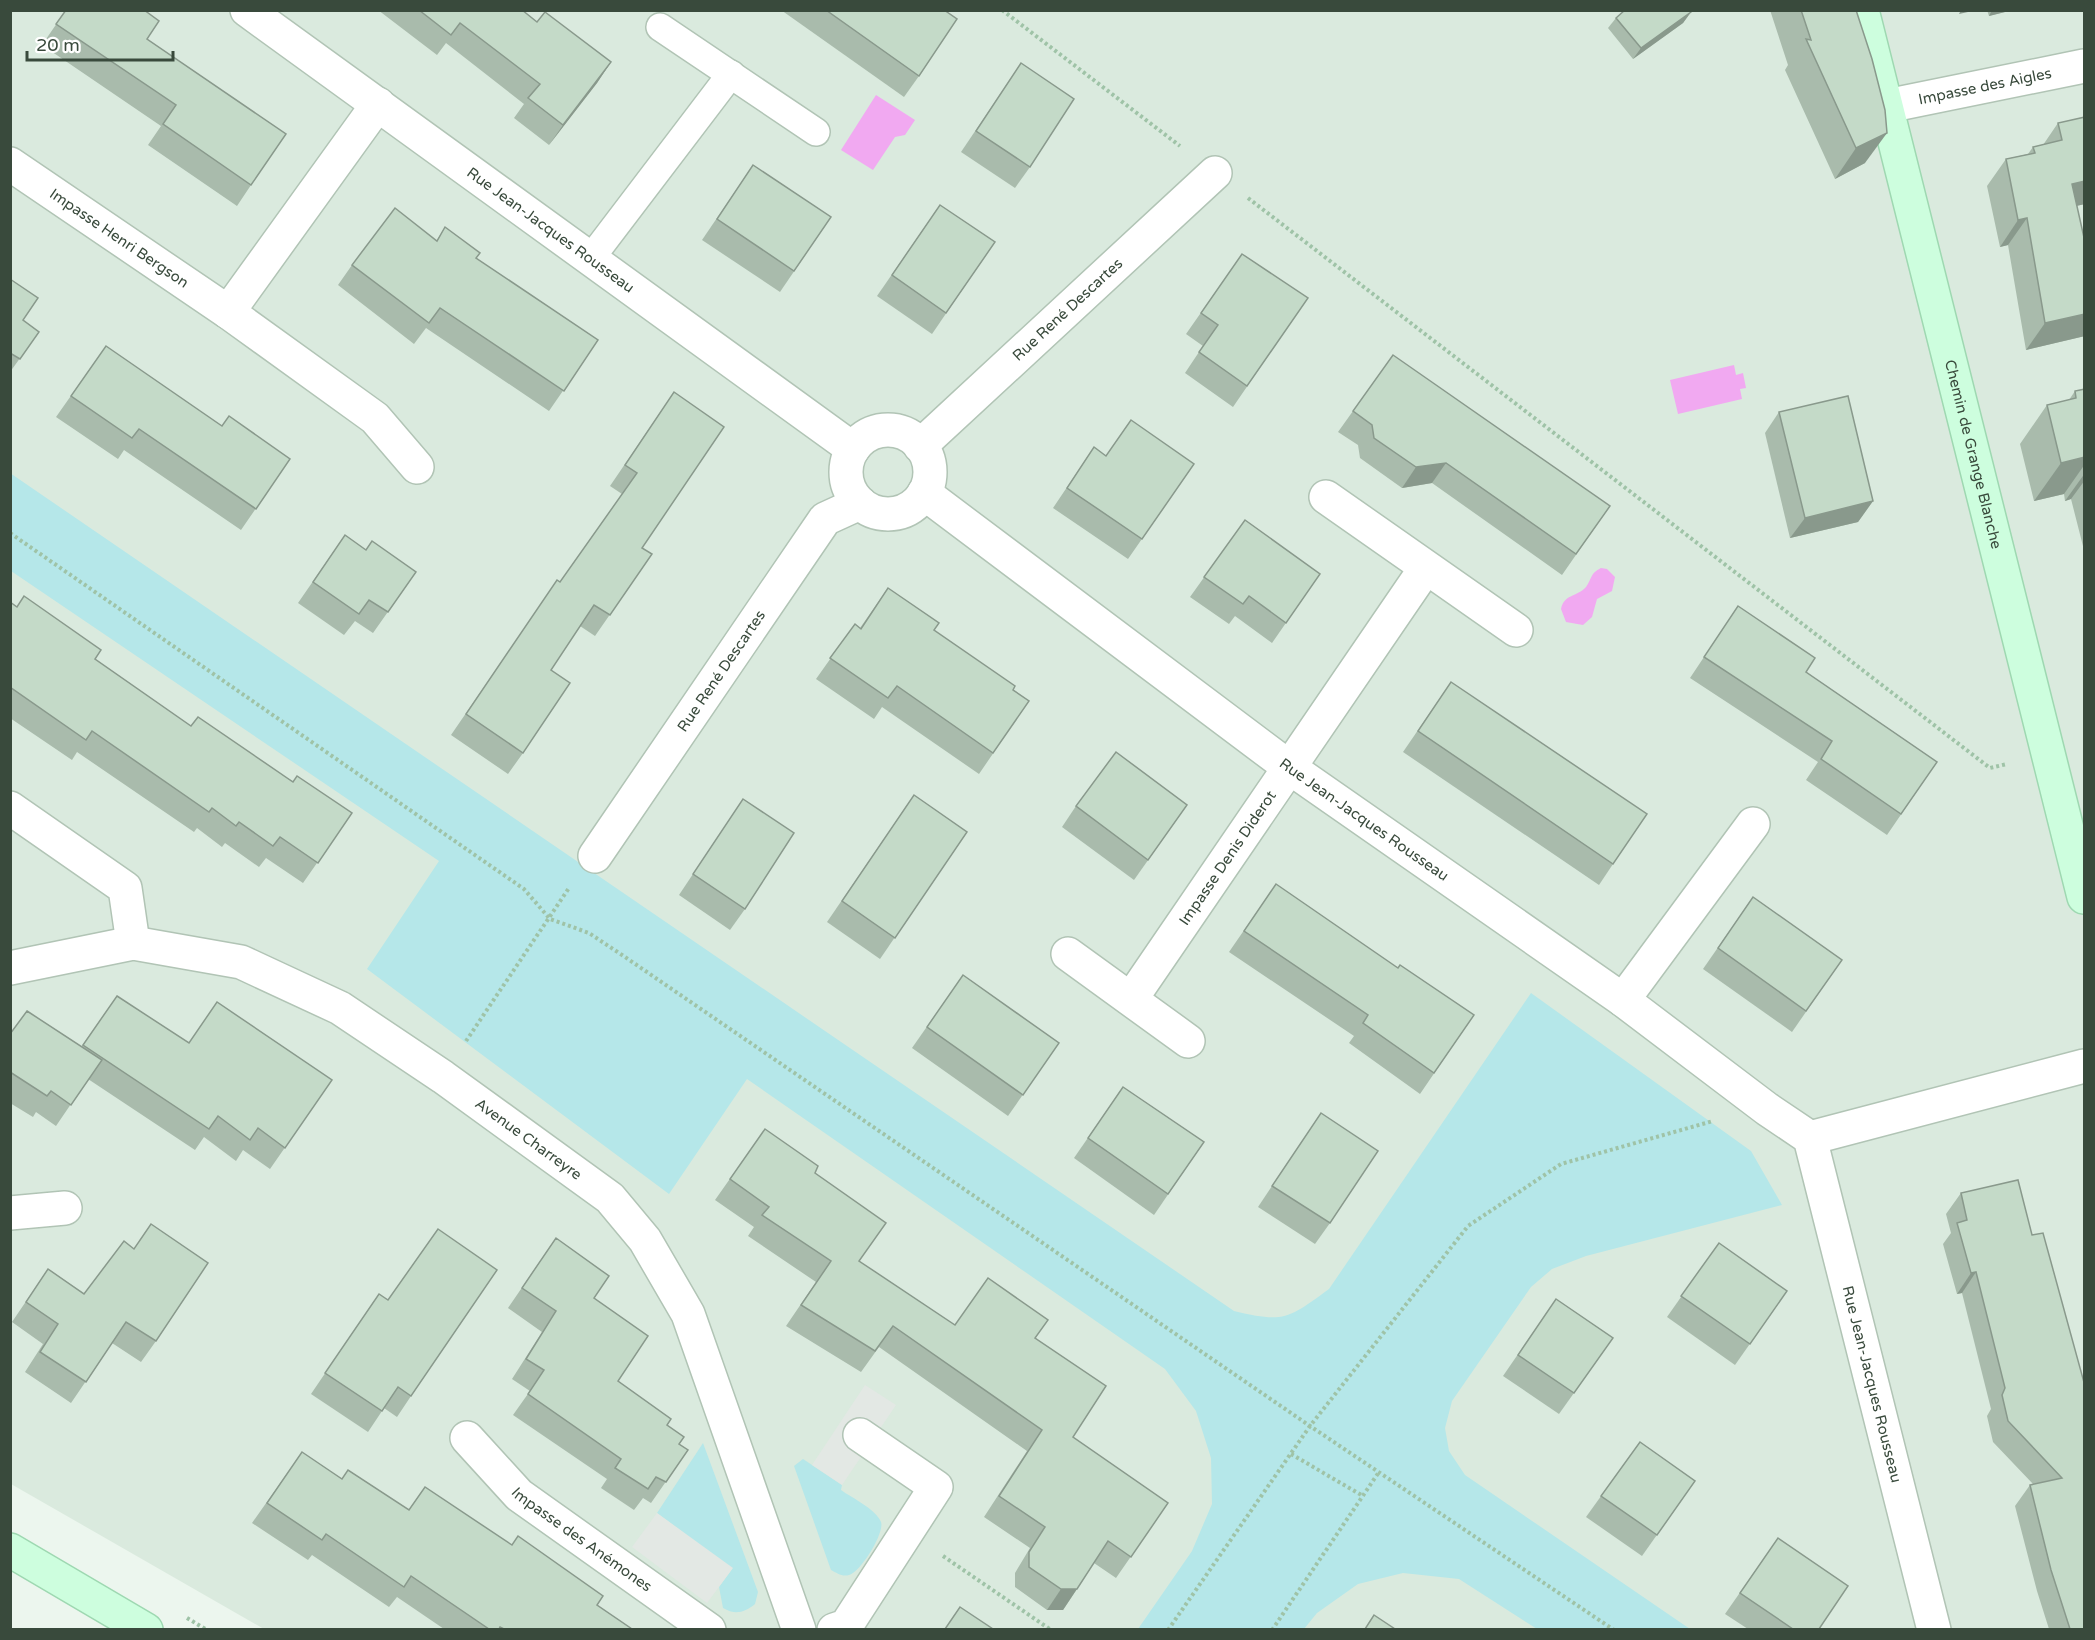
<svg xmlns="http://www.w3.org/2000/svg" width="2095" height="1640" font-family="'Varela Round',sans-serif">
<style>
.residential{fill:#daeade}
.green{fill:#b5e7e9}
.parking{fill:#e3e8e4}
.water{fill:#f1a9f1}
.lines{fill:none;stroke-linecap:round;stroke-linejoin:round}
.lane-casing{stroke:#b1c4b5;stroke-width:30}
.street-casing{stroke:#b1c4b5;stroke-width:36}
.secondary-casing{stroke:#9ed8b1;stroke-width:36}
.path{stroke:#9fc3a7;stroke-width:4;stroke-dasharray:3 3;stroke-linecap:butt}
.lane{stroke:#fff;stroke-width:27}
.street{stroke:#fff;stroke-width:33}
.secondary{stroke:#cdfede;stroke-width:33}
.wall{fill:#a9bbac}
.shaded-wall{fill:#89998c}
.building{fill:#c4dac8;stroke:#89998c;stroke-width:1.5}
.labels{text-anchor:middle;stroke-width:4.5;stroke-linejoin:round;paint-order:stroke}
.street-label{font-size:15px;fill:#394a3c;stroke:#fff}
</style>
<rect width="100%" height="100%" fill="#ecf6ee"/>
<path class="residential" d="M11,11H2084V1629H264L11,1484Z"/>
<g class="green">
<path d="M10,473L1234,1311C1284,1323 1288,1319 1329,1289L1531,993L1751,1151L1782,1205L1586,1256L1552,1269L1531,1287L1452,1401L1445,1428L1449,1451L1465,1475L1690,1629H1537L1459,1579L1403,1573L1358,1584L1317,1613L1304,1629H1138L1192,1551L1212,1504L1211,1458L1196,1411L1165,1369L747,1079L669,1194L367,969L439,861L11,571Z"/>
<path d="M703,1443L758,1592L755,1604C744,1613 735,1615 723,1608L719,1587L732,1569L657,1513Z"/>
<path d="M803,1459L842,1485L841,1490C852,1498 876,1509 881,1522C885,1533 860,1573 849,1575C842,1577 837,1573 831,1570L794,1466Z"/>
</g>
<g class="parking">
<path d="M865,1385L896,1405L842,1485L812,1465Z"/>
<path d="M657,1513L733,1568L707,1603L632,1547Z"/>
</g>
<g class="water">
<path d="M876,95L915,120L905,135L895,137L873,170L841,150Z"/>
<path d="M1734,365L1736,375L1743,373L1746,388L1740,389L1742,399L1678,414L1670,380Z"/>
<path d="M1601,568L1607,569L1615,577L1612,591L1597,599L1592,617L1583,625L1566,622L1561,609C1564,594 1577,597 1586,587C1592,579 1590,573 1601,568Z"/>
</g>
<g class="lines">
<g class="lane-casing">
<g id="lane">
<path d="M660,27L816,132"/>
<path d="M591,258L731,74"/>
</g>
</g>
<g class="street-casing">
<g id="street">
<path id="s1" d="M247,10L853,449"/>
<path id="s2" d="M1887,106L2084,66"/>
<path id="s3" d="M10,164L228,312L375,418L417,467"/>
<path d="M228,312L378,104"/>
<circle cx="888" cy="472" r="42"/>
<path id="s4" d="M920,446L1215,173"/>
<path id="s5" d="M924,493L1290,768L1623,1000L1767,1109L1810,1138L1934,1630"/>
<path d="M1326,497L1516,630"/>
<path d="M10,808L125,888L133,943"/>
<path id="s6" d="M595,856L825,519L860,503"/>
<path d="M1068,954L1188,1041"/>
<path id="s7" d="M10,968L133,943L241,962L340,1008L443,1077L610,1198L645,1240L688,1314L799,1630"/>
<path id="s8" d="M1131,999L1425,569"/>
<path d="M1623,1000L1753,824"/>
<path d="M1810,1138L2084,1066"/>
<path d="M10,1213L65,1208"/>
<path id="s9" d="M467,1438L519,1495L709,1630"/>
<path d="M834,1630L846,1626L936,1487L860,1435"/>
</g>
</g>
<g class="secondary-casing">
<g id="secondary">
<path id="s10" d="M1862,10L2084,897"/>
<path d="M10,1550L146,1630"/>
</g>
</g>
<g class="path">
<path d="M1002,10L1180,146"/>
<path d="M1248,198L1990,768L2007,764"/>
<path d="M10,533L524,889L550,919L589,933L625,957L1310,1426L1614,1630"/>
<path d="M466,1041L569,888"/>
<path d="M1291,1454L1363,1496"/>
<path d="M943,1556L1051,1630"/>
<path d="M187,1618L207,1630"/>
<path d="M1168,1630L1310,1426L1468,1226L1561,1164L1713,1121"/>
<path d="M1272,1630L1379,1472"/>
</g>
<use href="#lane" class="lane"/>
<use href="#street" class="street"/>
<use href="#secondary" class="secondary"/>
</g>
<g class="wall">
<path d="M66,10L147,39L251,185L237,206L148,145L161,126L42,45Z"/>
<path d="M378,10H522L537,22L611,62L597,83L549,145L514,118L524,104L446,43L437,55Z"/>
<path d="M781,10H944L919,76L904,97Z"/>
<path d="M1770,10H1856L1865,163L1835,179L1785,70L1788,65Z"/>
<path d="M1987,10H2013L1989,16Z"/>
<path d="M1691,12L1683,23L1633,59L1608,28L1616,18Z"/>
<path d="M1021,63L1030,167L1015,188L961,152Z"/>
<path d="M2085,117V204L2076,206L2085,242V336L2026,350L2008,245L2000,247L1987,186L2006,159L2028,154L2033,147L2043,145L2058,123Z"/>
<path d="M753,165L831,217L780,292L702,240Z"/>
<path d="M940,205L995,242L932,334L877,296Z"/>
<path d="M445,227L476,258L598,340L549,411L426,328L414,344L338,285L352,265L437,240Z"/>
<path d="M1242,254L1308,298L1233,407L1185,373L1203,346L1186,334Z"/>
<path d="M10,279L23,320L39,332L10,372Z"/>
<path d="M106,346L222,426L290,459L241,530L124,450L118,459L56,417Z"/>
<path d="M2085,389V554L2071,499L2065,501L2064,494L2034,501L2020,444L2047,405L2069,400L2075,391Z"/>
<path d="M674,392L642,548L652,554L595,636L580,626L551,670L523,753L508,774L451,735L543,601L560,582L622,494L610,486Z"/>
<path d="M1353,411L1610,506L1562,575L1432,483L1402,488L1360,458L1358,445L1338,432Z"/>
<path d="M1779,412L1873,501L1858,522L1790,538L1765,433Z"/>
<path d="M1094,447L1106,456L1194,464L1128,559L1053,508Z"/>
<path d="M1245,520L1320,574L1272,643L1235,616L1229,624L1190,597Z"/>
<path d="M345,535L366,550L416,572L373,633L355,621L344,635L298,603Z"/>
<path d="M888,588L934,630L1029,701L979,774L882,707L874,719L816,679L855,624L860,628Z"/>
<path d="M10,602L95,659L191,726L352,813L303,883L266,858L259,867L225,843L222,847L197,828L194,832L77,752L72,760L10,718Z"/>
<path d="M1738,606L1806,672L1937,762L1887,835L1806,780L1818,762L1690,678Z"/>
<path d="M1451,682L1613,864L1599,885L1403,752Z"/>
<path d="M914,795L967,832L880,959L827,922Z"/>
<path d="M743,799L745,909L730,930L679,895Z"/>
<path d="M1187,805L1134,880L1062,827L1076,806Z"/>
<path d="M1276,884L1398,968L1474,1015L1420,1094L1349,1043L1354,1036L1229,952Z"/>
<path d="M1753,897L1842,960L1792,1032L1703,969Z"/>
<path d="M963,975L1059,1043L1008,1116L912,1048Z"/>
<path d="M117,996L189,1043L332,1080L270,1169L243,1150L236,1161L204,1137L195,1150L88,1079L56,1126L36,1112L33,1117L10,1103V1034L81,1047Z"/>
<path d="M1123,1087L1204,1142L1154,1215L1074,1158Z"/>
<path d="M1321,1113L1330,1223L1315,1244L1258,1207Z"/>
<path d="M765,1129L815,1173L859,1261L955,1325L1036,1338L1073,1437L1168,1503L1116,1578L1094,1563L1063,1610H1047L1015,1587V1573L1030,1548L984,1517L1027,1451L879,1347L861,1372L786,1326L816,1282L748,1236L754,1227L715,1200Z"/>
<path d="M2018,1180L2085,1629H2049L2037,1591L2015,1506L2030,1485L2033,1484L1993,1442L1987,1416L1991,1409L1962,1293L1957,1294L1943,1244L1951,1233L1946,1214L1961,1193Z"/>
<path d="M556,1238L594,1298L618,1381L667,1425L679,1444L688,1450L651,1503L643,1498L634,1510L601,1488L607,1479L513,1415L530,1391L512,1379L542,1332L508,1308Z"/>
<path d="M1719,1243L1787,1291L1735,1365L1667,1317Z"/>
<path d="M48,1269L156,1341L141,1362L112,1343L71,1403L25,1372L43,1344L12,1322Z"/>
<path d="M379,1294L411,1396L397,1417L384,1408L368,1432L311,1394Z"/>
<path d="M1556,1299L1613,1338L1559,1414L1503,1376Z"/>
<path d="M1640,1442L1695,1481L1642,1556L1586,1517Z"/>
<path d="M302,1452L342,1479L348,1470L409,1510L425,1487L632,1629H444L397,1597L389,1607L312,1555L308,1560L252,1523Z"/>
<path d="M1778,1538L1819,1629H1748L1725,1614Z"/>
</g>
<g class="shaded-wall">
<path d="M1961,10H1977L1959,14Z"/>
<path d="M1992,10H2013L1989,16Z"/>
<path d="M1691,12L1683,23L1633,59L1641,48Z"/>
<path d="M611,62L597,83L549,145L563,125Z"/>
<path d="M1887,133L1865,163L1835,179L1856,148Z"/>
<path d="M2085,181V204L2053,211L2072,184Z"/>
<path d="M2027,218L2008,245L2000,247L2018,220Z"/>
<path d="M2085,314V336L2026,350L2045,323Z"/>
<path d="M2085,457V464L2064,494L2034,501L2061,463Z"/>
<path d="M1446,463L1432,483L1402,488L1416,467Z"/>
<path d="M2085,473V480L2071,499L2065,501Z"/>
<path d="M1873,501L1858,522L1790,538L1805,518Z"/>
<path d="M1976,1272L1962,1293L1957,1294L1971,1273Z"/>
<path d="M1061,1589H1077L1063,1610H1047Z"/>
</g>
<g class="building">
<path d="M66,10H144L159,21L147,39L286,134L251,185L163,124L176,105L56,24Z"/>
<path d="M419,10H522L537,22L545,12L611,62L563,125L528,98L540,84L460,23L451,35Z"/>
<path d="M826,10H944L957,19L919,76Z"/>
<path d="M1625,10H1689L1691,12L1641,48L1616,18Z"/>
<path d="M1801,10H1856L1872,59L1885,110L1887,133L1856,148L1806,39L1811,40Z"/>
<path d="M1021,63L1074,99L1030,167L976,131Z"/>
<path d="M2085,117V181L2072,184L2085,242V314L2045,323L2027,218L2018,220L2006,159L2035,153L2033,147L2062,140L2058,123Z"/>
<path d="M753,165L831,217L794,271L717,219Z"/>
<path d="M940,205L995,242L946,313L892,275Z"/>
<path d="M395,208L437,241L445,227L480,253L476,258L598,340L564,391L440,308L429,323L352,265Z"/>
<path d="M1242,254L1308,298L1247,386L1199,352L1218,325L1201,313Z"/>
<path d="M10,279L38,298L23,320L39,332L20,359L10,353Z"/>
<path d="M106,346L222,426L229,416L290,459L256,509L139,429L132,438L71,396Z"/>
<path d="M1393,355L1610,506L1576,554L1446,463L1416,467L1374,438L1372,425L1353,411Z"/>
<path d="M2085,389V457L2061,463L2047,405L2076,398L2075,391Z"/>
<path d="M674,392L724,427L642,548L652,554L610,615L594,605L551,670L570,683L523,753L466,714L557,580L560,582L637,473L625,465Z"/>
<path d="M1848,396L1873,501L1805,518L1779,412Z"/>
<path d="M1131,420L1194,464L1142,539L1067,488L1094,447L1106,456Z"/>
<path d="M1245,520L1320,574L1286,623L1249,596L1243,604L1204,577Z"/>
<path d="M345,535L366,550L372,541L416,572L388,612L369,600L359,614L313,582Z"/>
<path d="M888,588L939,623L934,630L1015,686L1013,690L1029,701L993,753L897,686L888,698L830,658L855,624L861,629Z"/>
<path d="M24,596L101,650L95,659L191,726L198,717L293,782L297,776L352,813L318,863L280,837L273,846L239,822L236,826L212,808L209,812L92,731L86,740L10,687V602L17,607Z"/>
<path d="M1738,606L1815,658L1806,672L1937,762L1901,814L1821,759L1832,741L1704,657Z"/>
<path d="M1451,682L1647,814L1613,864L1418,731Z"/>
<path d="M1116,752L1187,805L1148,860L1076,806Z"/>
<path d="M914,795L967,832L895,938L842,901Z"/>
<path d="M743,799L794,833L745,909L693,874Z"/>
<path d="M1276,884L1398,968L1400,965L1474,1015L1434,1073L1363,1023L1368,1015L1244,931Z"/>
<path d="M1753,897L1842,960L1806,1011L1718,948Z"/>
<path d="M963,975L1059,1043L1023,1095L927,1027Z"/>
<path d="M117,996L189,1043L217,1002L332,1080L285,1148L258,1128L250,1140L218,1116L209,1129L83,1045Z"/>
<path d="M27,1011L102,1060L71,1105L51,1091L47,1096L10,1072V1034Z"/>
<path d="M1123,1087L1204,1142L1168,1194L1088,1138Z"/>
<path d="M1321,1113L1378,1151L1330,1223L1272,1186Z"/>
<path d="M765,1129L818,1166L815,1173L886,1223L859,1261L955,1325L988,1278L1048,1320L1035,1338L1106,1386L1073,1437L1168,1503L1131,1557L1108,1541L1077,1589H1061L1029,1567V1552L1045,1527L999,1496L1042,1430L893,1326L875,1351L801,1305L831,1261L762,1215L769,1207L730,1179Z"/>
<path d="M2018,1180L2032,1235L2043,1233L2085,1386V1629H2070L2051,1570L2030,1485L2062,1478L2008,1421L2002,1395L2005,1388L1976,1272L1971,1273L1957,1223L1967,1220L1961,1193Z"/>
<path d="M151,1224L208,1263L156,1341L126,1322L86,1382L40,1352L58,1324L26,1302L48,1269L84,1294L124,1241L134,1249Z"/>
<path d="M438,1229L497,1270L411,1396L398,1387L382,1411L325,1373L379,1294L388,1300Z"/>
<path d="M556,1238L609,1276L594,1298L648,1336L618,1381L671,1419L667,1425L684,1437L679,1444L688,1450L666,1482L656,1477L648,1489L615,1468L621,1459L528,1394L544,1370L526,1359L556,1311L522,1288Z"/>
<path d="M1719,1243L1787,1291L1750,1344L1681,1296Z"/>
<path d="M1556,1299L1613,1338L1574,1393L1518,1355Z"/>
<path d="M1640,1442L1695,1481L1657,1535L1601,1496Z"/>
<path d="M302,1452L342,1479L348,1470L409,1510L425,1487L512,1545L518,1536L603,1596L597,1605L632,1629H504L500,1627L499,1629H489L411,1576L404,1587L326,1534L322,1540L267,1503Z"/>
<path d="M1778,1538L1848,1586L1819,1629H1793L1740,1593Z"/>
<path d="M960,1607L993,1629H945Z"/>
<path d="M1374,1615L1395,1629H1365Z"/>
</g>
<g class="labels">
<g class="street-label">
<text dy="5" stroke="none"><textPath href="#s2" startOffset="100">Impasse des Aigles</textPath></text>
<text dy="5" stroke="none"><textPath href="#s1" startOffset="375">Rue Jean-Jacques Rousseau</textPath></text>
<text dy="5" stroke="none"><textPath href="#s3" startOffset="132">Impasse Henri Bergson</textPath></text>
<text dy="5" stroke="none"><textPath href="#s4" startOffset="201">Rue René Descartes</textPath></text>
<text dy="5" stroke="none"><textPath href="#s10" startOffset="458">Chemin de Grange Blanche</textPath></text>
<text dy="5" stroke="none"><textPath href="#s6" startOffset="224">Rue René Descartes</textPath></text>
<text dy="5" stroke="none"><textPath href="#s5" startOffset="548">Rue Jean-Jacques Rousseau</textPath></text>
<text dy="5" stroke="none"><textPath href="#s8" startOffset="171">Impasse Denis Diderot</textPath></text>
<text dy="5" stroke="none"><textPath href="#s7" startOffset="574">Avenue Charreyre</textPath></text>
<text dy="5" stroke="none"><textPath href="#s5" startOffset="1350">Rue Jean-Jacques Rousseau</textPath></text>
<text dy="5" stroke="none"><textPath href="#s9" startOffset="154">Impasse des Anémones</textPath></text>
</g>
</g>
<rect width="2095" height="1640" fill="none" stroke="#394a3c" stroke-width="24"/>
<path d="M27 51v9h146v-9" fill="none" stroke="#394a3c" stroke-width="3"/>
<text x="36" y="51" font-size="18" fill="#394a3c" stroke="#ffffff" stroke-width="4.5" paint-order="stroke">20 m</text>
</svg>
